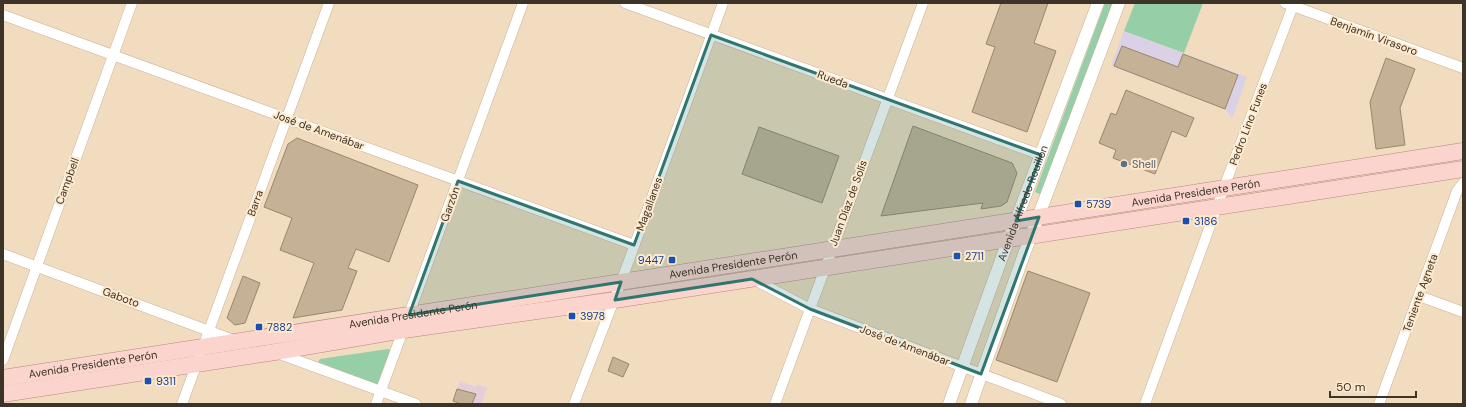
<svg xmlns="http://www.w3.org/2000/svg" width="1466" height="407" font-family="'DM Sans',sans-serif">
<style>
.industrial{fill:#dbd1e6}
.education{fill:#e6ced9}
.green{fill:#95cea7}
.building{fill:#c5b196;stroke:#99866c}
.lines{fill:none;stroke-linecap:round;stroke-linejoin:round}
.minor-casing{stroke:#c8b398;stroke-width:11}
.tertiary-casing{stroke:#c8b398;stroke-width:13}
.primary-casing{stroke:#b6897e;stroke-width:17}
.minor{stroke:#fff;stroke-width:10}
.tertiary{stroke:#fff;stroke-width:12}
.primary{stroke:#fad4cd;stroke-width:16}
.marked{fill:#2f766e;fill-opacity:0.2;stroke:#2f766e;stroke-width:3;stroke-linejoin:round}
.service-dot{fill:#5c6f8a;stroke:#fee9cd;stroke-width:1.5}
.transit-dot{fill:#1a4fb4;stroke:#fee9cd;stroke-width:1.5}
.labels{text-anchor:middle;stroke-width:4;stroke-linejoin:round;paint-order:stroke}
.street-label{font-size:11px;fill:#3c3429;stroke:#fee9cd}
.service-label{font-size:11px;fill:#4e5e75;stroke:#fee9cd;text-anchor:start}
.transit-label{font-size:11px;fill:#164399;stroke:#fee9cd;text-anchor:start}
</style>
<rect width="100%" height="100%" fill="#f1dcc0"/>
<path class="industrial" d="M1124,31L1247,77L1232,119L1225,109L1111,66Z"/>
<path class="education" d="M460,381L476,387L477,384L487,388L481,404H461L453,401Z"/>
<g class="green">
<path d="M1105,3H1113L1042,195L1035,192Z"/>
<path d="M1135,3H1203L1184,53L1124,31Z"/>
<path d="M388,349L390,350V352L377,385L318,362L320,359Z"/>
</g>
<g class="building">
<path d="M1001,3H1048L1034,43L1056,51L1027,132L972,112L995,47L986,44Z"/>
<path d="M1122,46L1178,67L1183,54L1238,75L1225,109L1114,66Z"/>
<path d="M1386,58L1415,69L1400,108L1405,145L1376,149L1370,102Z"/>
<path d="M1126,90L1194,118L1186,137L1172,131L1155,174L1113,158L1116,150L1099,143L1111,113L1116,115Z"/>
<path d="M913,126L1012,163L1017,173L1007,202L1001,206L981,209L983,203L881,216Z"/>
<path d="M759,127L839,156L822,203L742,174Z"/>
<path d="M297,138L418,185L389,262L356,249L348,268L357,271L342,310L293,318L314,263L280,250L292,218L264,207L288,144Z"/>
<path d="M1028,271L1090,293L1057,382L996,360Z"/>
<path d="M243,276L260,283L245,323L235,325L227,318Z"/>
<path d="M613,357L629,364L623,377L608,371Z"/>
<path d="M457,389L476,394L472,404H461L453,401Z"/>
</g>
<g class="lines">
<g class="minor-casing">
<g id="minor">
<path d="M625,3L1041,155"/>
<path d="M1285,3L1463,68"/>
<path d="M3,15L634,245"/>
<path d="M3,254L236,341"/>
<path d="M753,279L810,309L1061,404"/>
<path d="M1419,296L1463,312"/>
<path d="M277,353L416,404"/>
<path d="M3,360L132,3"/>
<path d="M182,404L329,3"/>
<path d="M376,404L523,3"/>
<path d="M574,404L621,282L723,3"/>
<path d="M775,404L923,3"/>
<path d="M1145,404L1229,174L1294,3"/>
<path d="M1379,404L1457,191L1463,183"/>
</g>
</g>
<g class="tertiary-casing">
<g id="tertiary">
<path id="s1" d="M949,404L1001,260L1098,3"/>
<path d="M971,404L1023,257L1119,3"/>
</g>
</g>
<g class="primary-casing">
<g id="primary">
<path id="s2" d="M3,378L1463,151"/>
<path d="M3,394L275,352L404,330L615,300L1463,169"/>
</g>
</g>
<use href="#minor" class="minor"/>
<use href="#tertiary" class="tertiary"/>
<use href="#primary" class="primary"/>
</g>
<path class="marked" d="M711,35L1041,155L1016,221L1039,217L981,374L810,309L752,279L615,300L621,282L409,315L458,181L634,245Z"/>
<circle class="service-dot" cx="1124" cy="164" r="4"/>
<g class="transit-dot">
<rect x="1074" y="200" width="8" height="8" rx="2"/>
<rect x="1182" y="217" width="8" height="8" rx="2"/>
<rect x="953" y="252" width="8" height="8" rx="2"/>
<rect x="668" y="256" width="8" height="8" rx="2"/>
<rect x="568" y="312" width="8" height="8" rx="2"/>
<rect x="255" y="323" width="8" height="8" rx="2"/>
<rect x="144" y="377" width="8" height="8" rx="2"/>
</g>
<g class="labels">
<g class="street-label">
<text transform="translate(1374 36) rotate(20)" y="4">Benjamín Virasoro</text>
<text transform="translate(833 79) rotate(20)" y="4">Rueda</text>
<text transform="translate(1248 124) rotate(-69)" y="4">Pedro Lino Funes</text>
<text transform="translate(319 130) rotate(20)" y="4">José de Amenábar</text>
<text transform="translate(67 181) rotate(-70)" y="4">Campbell</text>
<text dy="4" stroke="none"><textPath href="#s2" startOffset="1207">Avenida Presidente Perón</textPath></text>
<text transform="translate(255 203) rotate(-70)" y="4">Barra</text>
<text transform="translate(848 203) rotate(-70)" y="4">Juan Díaz de Solís</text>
<text dy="4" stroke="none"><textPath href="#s1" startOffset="214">Avenida Alfredo Rouillón</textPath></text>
<text transform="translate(450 204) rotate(-70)" y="4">Garzón</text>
<text transform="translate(649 204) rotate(-70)" y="4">Magallanes</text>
<text dy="4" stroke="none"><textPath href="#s2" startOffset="739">Avenida Presidente Perón</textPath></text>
<text transform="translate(1420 293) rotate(-70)" y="4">Teniente Agneta</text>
<text transform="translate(121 297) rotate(20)" y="4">Gaboto</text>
<text dy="4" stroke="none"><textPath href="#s2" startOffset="415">Avenida Presidente Perón</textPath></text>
<text transform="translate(905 345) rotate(21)" y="4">José de Amenábar</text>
<text dy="4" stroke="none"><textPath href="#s2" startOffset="91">Avenida Presidente Perón</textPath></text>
</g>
<g class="service-label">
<text x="1132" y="168">Shell</text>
</g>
<g class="transit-label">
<text x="1086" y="208">5739</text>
<text x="1194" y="225">3186</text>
<text x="965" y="260">2711</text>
<text x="664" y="264" text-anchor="end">9447</text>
<text x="580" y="320">3978</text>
<text x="267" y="331">7882</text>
<text x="156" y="385">9311</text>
</g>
</g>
<rect width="1466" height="407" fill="none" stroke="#3c3429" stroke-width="8"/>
<path d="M1330 391v6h86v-6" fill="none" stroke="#3c3429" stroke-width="2"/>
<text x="1336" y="391" font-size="12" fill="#3c3429" stroke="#fee9cd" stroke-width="3" paint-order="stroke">50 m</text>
</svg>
